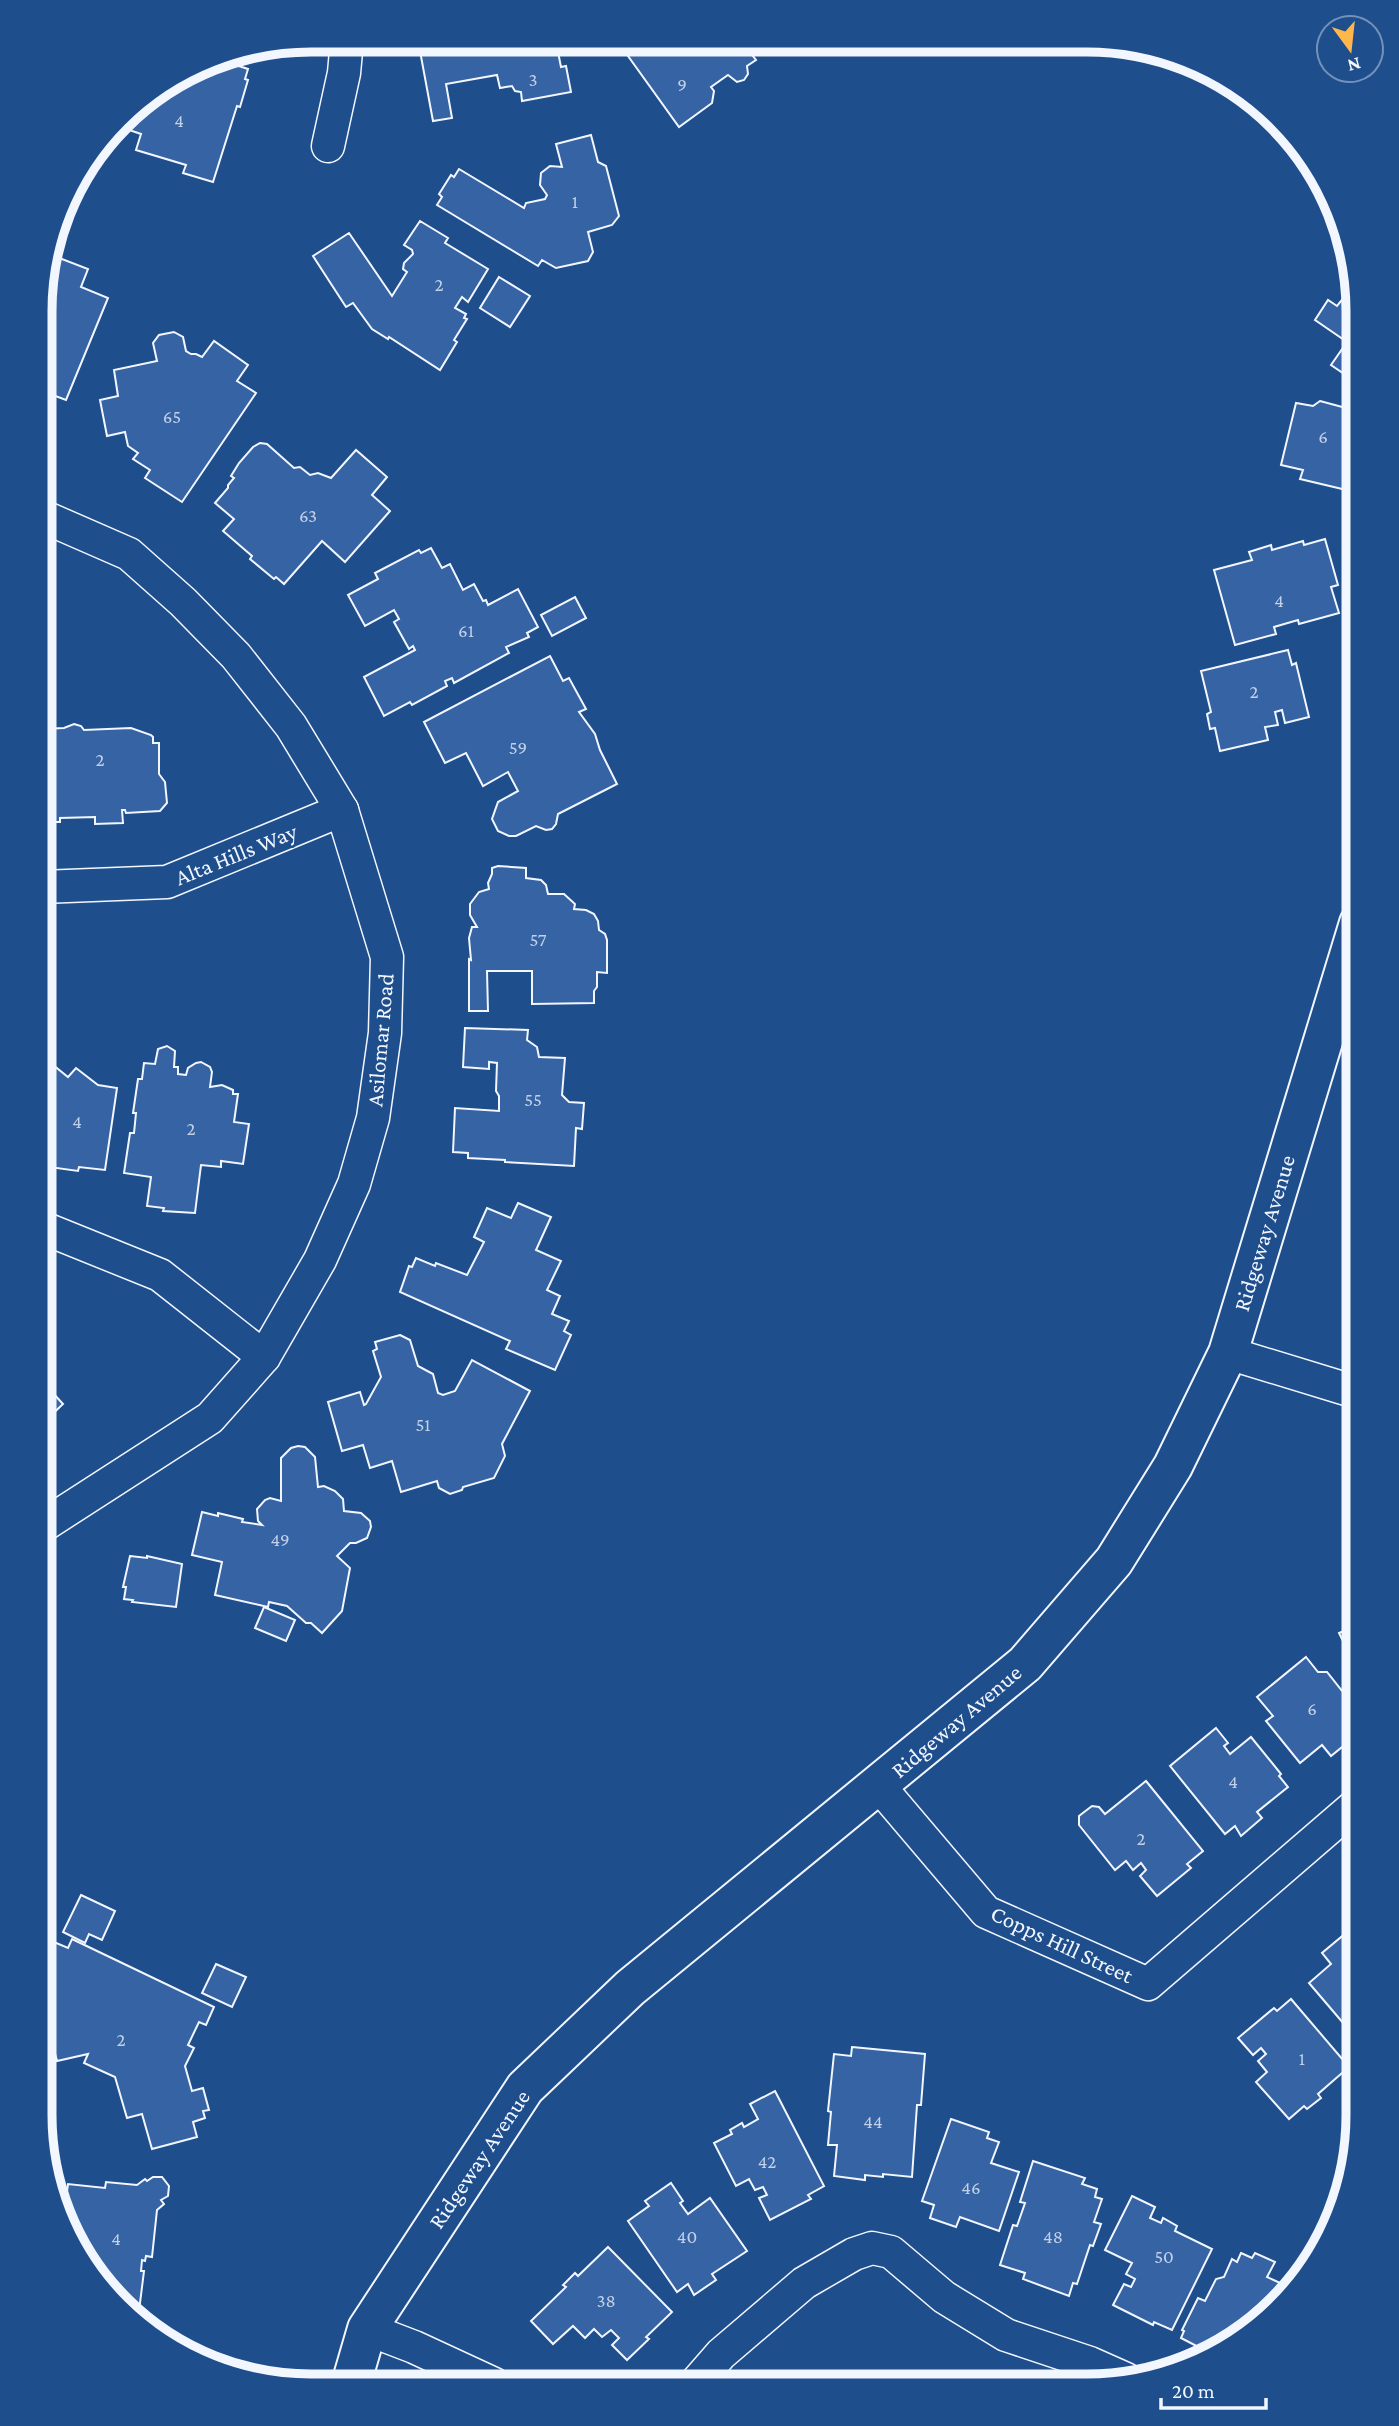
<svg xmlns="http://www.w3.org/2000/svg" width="1399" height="2426" font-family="'Crimson Pro',serif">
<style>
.building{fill:#3563a3;stroke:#f2f6ff;stroke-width:2}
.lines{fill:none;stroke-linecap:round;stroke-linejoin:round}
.minor-casing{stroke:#f2f6ff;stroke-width:35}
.tertiary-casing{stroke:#f2f6ff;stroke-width:42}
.minor{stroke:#1f4e8c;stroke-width:32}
.tertiary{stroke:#1f4e8c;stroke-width:38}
.labels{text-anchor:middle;stroke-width:5;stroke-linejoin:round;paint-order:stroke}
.number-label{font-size:19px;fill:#c3d1e8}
.street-label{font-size:23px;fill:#f2f6ff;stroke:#1f4e8c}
.rim{fill:none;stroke:#f2f6ff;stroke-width:9}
</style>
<rect width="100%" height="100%" fill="#1f4e8c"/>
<g class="building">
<path d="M425,42H553L554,52H558L561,67L566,66L571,92L522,101L521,92L515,91L512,86L500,88L497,75L446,84L452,118L433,121L420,51L424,50Z"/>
<path d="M618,42L743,43L756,60L747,66L748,74L744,80L737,82L728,75L711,87L714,91L712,103L679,127Z"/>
<path d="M217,59L248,69L245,79L248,80L240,107L237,106L213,182L183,173L186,165L136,150L141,134L126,129L124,125L127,114L132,108L208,61Z"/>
<path d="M591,135L598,162L606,166L619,216L612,225L588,232L593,252L588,261L556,268L542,260L538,266L437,205L442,197L439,194L451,175L454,177L459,169L524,208L526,203L545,199L547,195L540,185L541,173L550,166L562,167L556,144Z"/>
<path d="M420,221L448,238L445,243L488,269L468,302L462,297L455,308L466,314L464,318L467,319L454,340L457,342L440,370L389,337L388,339L372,329L353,303L346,307L313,256L349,233L392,296L407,272L403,269L404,263L413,254L412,250L404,245Z"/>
<path d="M49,254L88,269L81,287L108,298L66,400L42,391L43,276Z"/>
<path d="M499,277L530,296L510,327L480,308Z"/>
<path d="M1354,285L1359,311V384L1331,365L1347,342L1315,320L1328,300L1337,306Z"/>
<path d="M174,332L183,337L186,351L191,354H196L202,357L214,341L248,365L237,381L256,393L182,502L145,478L150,470L133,459L138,453L128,446L125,432L107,436L100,400L118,396L114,370L157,361L153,343L159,335Z"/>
<path d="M1320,401L1346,408L1347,401L1359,403V477L1355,492L1300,479L1303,470L1281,465L1296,403L1313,406Z"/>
<path d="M260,443L267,444L294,468L300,467L310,475L318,473L331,478L356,450L387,477L372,495L390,511L345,562L322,541L284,584L276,577L274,579L250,559L252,556L223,531L234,519L215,503L228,488V485L234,478L231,476L239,463L253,447Z"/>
<path d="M1325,539L1338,585L1331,587L1339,613L1299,624L1298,620L1274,627L1276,634L1235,645L1214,570L1252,560L1249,552L1271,545L1272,550L1303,541L1304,545Z"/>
<path d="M431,548L442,568L450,564L463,590L474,584L483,601L486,600L488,605L518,589L538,627L527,633L529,637L506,647L509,653L454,683L452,678L445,681L447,686L412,705L410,702L384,716L364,677L415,650L413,646L409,649L394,622L399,619L394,610L365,626L348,595L378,579L375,573L419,550L421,553Z"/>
<path d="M575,597L586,618L552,636L541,615Z"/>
<path d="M1288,650L1292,665L1296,663L1309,717L1285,723L1282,710L1275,712L1278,725L1265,727L1268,740L1220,751L1215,728L1210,729L1207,714L1211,712L1201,671Z"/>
<path d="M550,656L563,681L569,678L586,709L579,712L595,734L600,750L617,784L558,814L556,824L552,829L546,830L536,826L516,836H509L498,831L492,819L498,802L518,791L508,772L483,786L466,753L445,763L424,722Z"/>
<path d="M74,724L81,726L84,730L131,728L151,735L153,737V743H159V774L165,782L167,803L160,811L126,813L125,810H122L123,823L95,824V817L60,818V822H42V729L64,728Z"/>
<path d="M498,866L526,868V878L541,880L546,885L548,894H564L575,904L574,909L586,910L594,914L598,921L599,930L605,934L607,940V973L597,972V987L594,991V1003L532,1004V971H487L488,1011H469V959L471,960L469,938L472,927H477L470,915V904L479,892L489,889L488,883L492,874V868Z"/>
<path d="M465,1028L528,1030L527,1040L537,1047L539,1057L565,1058L562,1095L569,1102L584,1103L582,1129L576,1128L574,1166L505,1162V1160L468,1158V1153L453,1152L455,1108L499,1111V1096L496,1091L497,1063L489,1062V1069L463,1067Z"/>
<path d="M167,1046L175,1051L174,1067H178V1074L186,1075L188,1068L196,1063L201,1062L210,1067L212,1072L210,1087L222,1085L233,1090V1094H238L234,1122L249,1124L243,1164L221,1161V1167L201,1165L195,1213L163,1211L164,1208L147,1206L151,1177L124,1173L130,1133H134L136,1113H133L138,1079H142L144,1063L155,1064L158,1049Z"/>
<path d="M42,1056L68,1077L76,1068L98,1085L117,1088L105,1170L79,1167L78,1171L49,1167L50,1157L41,1155Z"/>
<path d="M518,1203L551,1217L536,1250L561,1261L547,1290L560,1296L552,1314L569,1321L564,1331L571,1335L555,1370L506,1349L510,1341L400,1292L409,1266L412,1267L416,1258L435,1266L436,1263L467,1275L484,1242L474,1237L487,1208L511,1218Z"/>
<path d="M400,1335L410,1340L418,1366L433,1374L438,1393L443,1395L455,1391L472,1360L530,1391L502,1444L505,1456L494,1478L463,1487L462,1490L450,1494L439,1488L437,1481L401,1492L392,1461L370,1468L363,1445L342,1451L328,1402L360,1392L364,1405L366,1404L381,1377L373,1351L377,1349L375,1342Z"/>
<path d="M41,1380L63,1404L42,1424L50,1433L41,1441Z"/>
<path d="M298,1446L305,1447L315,1457L318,1487L324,1486L335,1491L343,1499L344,1511L361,1513L370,1521L371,1527L367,1538L356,1543H350L337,1556L350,1568L342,1611L322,1633L311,1623H306L287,1606L269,1602L268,1607L215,1595L222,1562L192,1555L202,1512L218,1516V1513L243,1519L242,1522L262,1525L258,1521L257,1509L265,1500L270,1498L281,1501V1458L291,1448Z"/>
<path d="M130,1556L147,1558V1556L182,1564L176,1607L132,1602L133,1600L124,1599L126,1587H123Z"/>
<path d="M264,1607L295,1620L286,1641L255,1628Z"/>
<path d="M1358,1617V1671L1339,1633L1353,1627L1350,1621Z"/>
<path d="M1306,1657L1318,1672H1327L1343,1692L1348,1688L1358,1701V1734L1331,1756L1322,1745L1300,1763L1266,1721L1273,1716L1257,1697Z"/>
<path d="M1216,1728L1228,1743L1224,1746L1230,1754L1251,1737L1281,1774L1279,1776L1288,1787L1257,1812L1262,1818L1241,1836L1235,1826L1225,1834L1170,1766Z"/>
<path d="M1146,1781L1203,1851L1187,1864L1191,1868L1157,1896L1140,1876L1146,1870L1141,1863L1133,1870L1126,1861L1115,1870L1079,1825V1816L1092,1806L1099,1807L1105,1814Z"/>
<path d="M81,1895L115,1911L102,1940L89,1934L85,1943L63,1932Z"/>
<path d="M1358,1923V2027L1351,2018L1344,2024L1309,1983L1331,1964L1322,1953Z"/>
<path d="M72,1939L214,2007L206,2025L199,2022L188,2045L194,2048L185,2066L192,2091L203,2088L209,2110L203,2111L205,2118L193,2122L197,2137L152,2149L142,2114L127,2118L115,2077L84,2063L88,2054L57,2061L49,2031L40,2034V2001L47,1987L40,1983V1971L54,1942L68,1948Z"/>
<path d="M216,1964L246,1977L232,2007L202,1993Z"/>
<path d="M1291,1999L1349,2067L1318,2094L1321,2098L1307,2109L1304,2106L1289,2119L1256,2082L1267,2072L1258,2061L1266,2054L1261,2048L1253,2055L1238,2038L1274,2008L1277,2011Z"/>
<path d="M852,2047L925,2054L921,2105H917L912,2177L883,2174V2177L865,2175V2180L834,2176L837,2145H828L831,2112L828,2111L834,2054L851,2056Z"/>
<path d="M775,2091L824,2186L808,2195L811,2199L770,2220L759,2198L767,2195L763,2187L755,2190L749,2179L736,2186L714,2143L732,2134L730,2130L742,2123L744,2127L758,2119L750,2104Z"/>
<path d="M951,2119L989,2132L987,2138L999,2142L991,2163L1019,2172L999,2231L960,2217L956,2227L930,2218L934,2205L922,2201Z"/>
<path d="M1033,2161L1085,2178L1082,2184L1097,2189L1095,2197L1102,2199L1094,2222L1101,2224L1093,2246L1090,2245L1077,2284L1073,2283L1069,2296L1023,2279L1025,2273L1000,2265L1013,2225L1017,2226L1025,2203L1020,2202Z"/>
<path d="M153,2177H162L169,2186L168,2196L161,2200L164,2204L157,2210L152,2257L146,2256L145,2261L142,2260L141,2271H144L139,2311L127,2309L86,2266L76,2246L78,2230L68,2229L63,2220L68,2184L105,2188L106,2182L137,2185L145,2179L147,2181Z"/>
<path d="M671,2183L683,2201L680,2203L688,2214L710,2198L747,2251L712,2274L716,2280L694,2295L688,2284L677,2292L628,2221L649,2206L645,2201Z"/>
<path d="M1132,2196L1155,2207L1150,2218L1161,2223L1163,2218L1177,2226L1175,2231L1212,2249L1172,2330L1154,2322L1153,2325L1113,2305L1124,2284L1131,2287L1135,2279L1126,2274L1132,2263L1105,2250Z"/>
<path d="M608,2247L672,2312L646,2337L649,2339L627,2360L612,2345L619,2338L611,2330L602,2337L594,2329L585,2338L573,2326L553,2344L531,2321L566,2287L563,2285L575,2273L578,2276Z"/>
<path d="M1241,2253L1252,2258L1255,2253L1275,2262L1267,2277L1289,2287L1283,2300L1252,2330L1210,2353L1181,2338L1184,2331L1182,2330L1198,2298L1205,2301L1216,2279L1224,2277L1232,2259L1237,2262Z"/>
</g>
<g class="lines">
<g class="minor-casing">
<g id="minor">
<path d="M328,146L344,73L347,40"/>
<path d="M42,887L167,882L342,810"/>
<path d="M41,1227L160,1275L264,1357"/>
<path d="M1228,1353L1346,1389H1358"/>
<path d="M41,1527L210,1418L264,1357L320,1260L354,1184L373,1118L385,1033L387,957L342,810L291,726L236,656L183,602L129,554L42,516"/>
<path d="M879,1786L986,1912L1148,1984L1358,1803"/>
<path d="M367,2329L414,2347L494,2384"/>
<path d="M694,2385L721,2354L804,2283L854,2254L872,2248L891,2252L944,2297L1006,2335L1090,2363L1126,2379"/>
</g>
</g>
<g class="tertiary-casing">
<path id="tertiary" d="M351,2384L367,2329L525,2088L630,1988L1025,1664L1114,1561L1173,1466L1228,1353L1359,923"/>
</g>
<use href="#minor" class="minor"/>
<use href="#tertiary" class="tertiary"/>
</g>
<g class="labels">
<g class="number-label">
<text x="533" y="86">3</text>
<text x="682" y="91">9</text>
<text x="179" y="127">4</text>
<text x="575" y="208">1</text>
<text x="439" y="291">2</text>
<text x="172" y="423">65</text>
<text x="1323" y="443">6</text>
<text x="308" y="522">63</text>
<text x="1279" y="607">4</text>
<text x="466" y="637">61</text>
<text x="1254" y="698">2</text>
<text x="518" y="754">59</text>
<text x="100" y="766">2</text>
<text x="538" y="946">57</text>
<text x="533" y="1106">55</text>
<text x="77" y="1128">4</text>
<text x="191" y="1135">2</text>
<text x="423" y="1431">51</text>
<text x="280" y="1546">49</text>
<text x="1312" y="1715">6</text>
<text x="1233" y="1788">4</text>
<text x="1141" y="1845">2</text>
<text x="121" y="2046">2</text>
<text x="1302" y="2065">1</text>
<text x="873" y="2128">44</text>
<text x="767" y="2168">42</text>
<text x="971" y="2194">46</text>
<text x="687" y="2243">40</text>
<text x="1053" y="2243">48</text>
<text x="116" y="2245">4</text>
<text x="1164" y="2263">50</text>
<text x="606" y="2307">38</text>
</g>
<g class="street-label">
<text transform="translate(236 854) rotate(-22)" y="8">Alta Hills Way</text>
<text transform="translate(380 1040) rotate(-85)" y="8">Asilomar Road</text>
<text transform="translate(1264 1233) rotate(-73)" y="8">Ridgeway Avenue</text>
<text transform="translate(956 1721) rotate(-40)" y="8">Ridgeway Avenue</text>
<text transform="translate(1062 1944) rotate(25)" y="8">Copps Hill Street</text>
<text transform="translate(479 2159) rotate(-56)" y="8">Ridgeway Avenue</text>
</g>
</g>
<path d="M0 0H1399V2426H0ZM311 52H1087A259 259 0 0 1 1346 311V2115A259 259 0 0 1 1087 2374H311A259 259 0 0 1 52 2115V311A259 259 0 0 1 311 52Z" fill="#1f4e8c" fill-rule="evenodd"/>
<path class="rim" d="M311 52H1087A259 259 0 0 1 1346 311V2115A259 259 0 0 1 1087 2374H311A259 259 0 0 1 52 2115V311A259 259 0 0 1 311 52Z"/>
<g transform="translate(1350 49) rotate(165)"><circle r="33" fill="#1f4e8c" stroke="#7391ba" stroke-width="2"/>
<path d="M0-5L12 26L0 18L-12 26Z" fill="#ffb74d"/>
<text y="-10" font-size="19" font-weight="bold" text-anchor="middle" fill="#f2f6ff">N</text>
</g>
<path d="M1161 2398v10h105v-10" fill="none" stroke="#f2f6ff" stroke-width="3.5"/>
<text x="1172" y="2398" font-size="21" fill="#f2f6ff" stroke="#1f4e8c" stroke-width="5" paint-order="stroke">20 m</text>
</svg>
